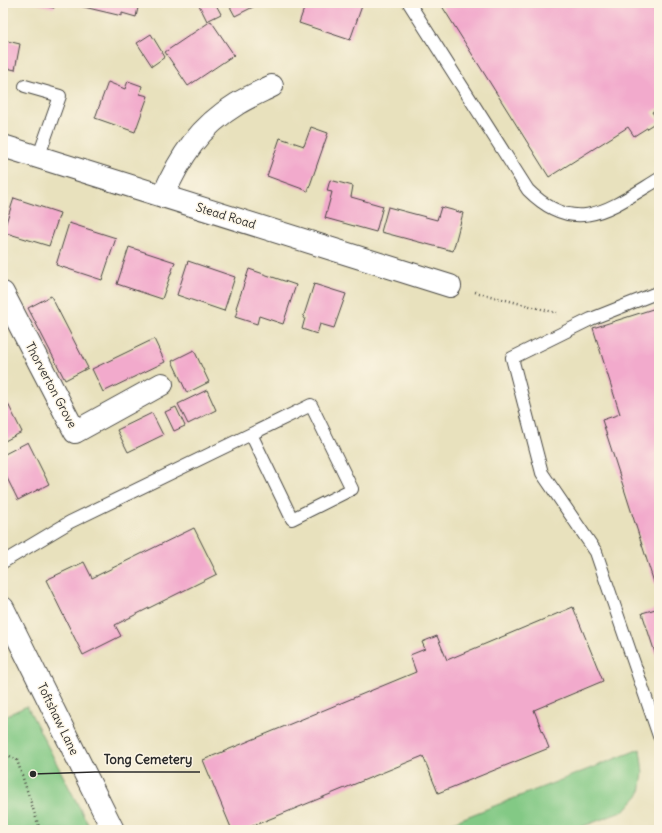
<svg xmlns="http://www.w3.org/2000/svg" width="662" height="833" font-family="Delius,sans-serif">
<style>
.green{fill:#83c985;stroke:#577a58}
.building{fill:#f2aacc}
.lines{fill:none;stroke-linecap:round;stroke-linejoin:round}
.service-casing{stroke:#474641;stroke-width:14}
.minor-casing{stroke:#474641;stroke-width:24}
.tertiary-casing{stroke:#474641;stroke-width:24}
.path{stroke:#474641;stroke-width:2.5;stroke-dasharray:1 3;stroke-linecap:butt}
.service{stroke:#fff;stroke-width:12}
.minor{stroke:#fff;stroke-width:22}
.tertiary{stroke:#fff;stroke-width:22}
.labels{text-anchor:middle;stroke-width:3;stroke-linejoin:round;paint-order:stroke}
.street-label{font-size:12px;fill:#2b2b2b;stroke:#fcf5e5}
.leader{fill:none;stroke:#2b2b2b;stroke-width:1.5}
.callout-dot{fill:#2b2b2b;stroke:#fcf5e5;stroke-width:1.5}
.callout-label{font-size:13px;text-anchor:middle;font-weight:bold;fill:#2b2b2b;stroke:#fcf5e5;stroke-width:3;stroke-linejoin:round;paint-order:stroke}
</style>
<rect width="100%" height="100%" fill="#fcf5e5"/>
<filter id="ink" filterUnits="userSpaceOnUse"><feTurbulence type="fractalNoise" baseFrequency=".025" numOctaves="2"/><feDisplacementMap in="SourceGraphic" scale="8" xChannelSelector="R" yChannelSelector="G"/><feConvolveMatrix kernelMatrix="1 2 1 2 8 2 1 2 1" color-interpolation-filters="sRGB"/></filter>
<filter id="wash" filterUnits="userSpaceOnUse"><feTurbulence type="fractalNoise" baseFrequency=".012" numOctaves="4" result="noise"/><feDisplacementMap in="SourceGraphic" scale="16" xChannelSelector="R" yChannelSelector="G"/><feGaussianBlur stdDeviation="0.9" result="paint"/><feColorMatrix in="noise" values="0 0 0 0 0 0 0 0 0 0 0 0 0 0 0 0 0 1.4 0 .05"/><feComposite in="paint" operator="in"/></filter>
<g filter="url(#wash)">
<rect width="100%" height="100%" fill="#e8e1bd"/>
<g class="green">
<path d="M27,706L91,830H3V717Z"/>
<path d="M640,749L643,773L640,793L624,811L573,830H433Z"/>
</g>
<g id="blocks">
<g class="building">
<path d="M34,3H55L54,8Z"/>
<path d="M67,3H139L136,17L122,13V16Z"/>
<path d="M198,3H215L221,14L207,21Z"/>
<path d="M228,3H261L235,16Z"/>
<path d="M306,3H363L350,40L299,23Z"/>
<path d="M440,3H659V108L652,112L658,121L634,136L628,127L549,177Z"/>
<path d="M211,21L234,55L188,86L165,52Z"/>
<path d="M151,34L165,57L152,66L137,43Z"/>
<path d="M3,40L20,44L15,70L3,67Z"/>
<path d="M128,81L142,86L140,94L148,96L135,132L95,118L108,82L125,89Z"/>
<path d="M311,127L328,133L308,191L267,176L280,138L304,146Z"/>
<path d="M330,180L353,186L351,197L383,206L376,232L325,218L332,192L327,191Z"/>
<path d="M14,198L60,213L49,246L3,232Z"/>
<path d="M388,207L437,220L441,207L463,213L453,251L381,232Z"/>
<path d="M69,223L116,238L102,280L56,265Z"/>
<path d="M129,247L175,262L162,299L117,284Z"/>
<path d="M188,261L235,277L224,311L177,295Z"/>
<path d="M249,269L296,285L283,324L259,316L257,324L235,317L238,309L236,308Z"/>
<path d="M314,284L346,294L334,328L320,324L317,334L302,329L305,318H303Z"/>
<path d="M51,296L88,368L65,380L28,308Z"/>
<path d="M659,307V598L602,420L620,414L593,328Z"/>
<path d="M154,339L165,362L103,392L92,369Z"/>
<path d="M194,350L209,382L187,393L172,361Z"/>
<path d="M207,390L216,410L188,424L178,404Z"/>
<path d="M3,394L22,432L3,442Z"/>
<path d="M176,407L185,426L174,431L165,412Z"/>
<path d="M152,413L163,435L128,452L117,430Z"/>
<path d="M28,442L49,484L18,500L3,470V455Z"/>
<path d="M194,528L217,574L115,625L121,636L83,655L46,580L84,562L92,578Z"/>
<path d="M573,607L603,681L534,710L549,748L438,793L423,756L243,830H232L203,760L416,672L410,655L425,649L422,642L437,636L447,660Z"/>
<path d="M659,608V665L642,613Z"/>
</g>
</g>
</g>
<g filter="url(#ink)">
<use href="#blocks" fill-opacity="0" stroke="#474641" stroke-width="1"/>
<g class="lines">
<g class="service-casing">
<g id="service">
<path d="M409,3L528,190C576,238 611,208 659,179"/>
<path d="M25,86L60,96L38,158"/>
<path d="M659,292L591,319L512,358L542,473L596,552L659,736"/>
<path d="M3,562L70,522L311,405L352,489L292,519L251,434"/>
</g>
</g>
<g class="minor-casing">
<g id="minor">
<path d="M3,146L450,286"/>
<path d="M163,196C180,157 199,127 237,104C248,97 260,92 272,86"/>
<path d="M3,293L75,432L162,384"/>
</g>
</g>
<g class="tertiary-casing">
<path id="tertiary" d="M3,608L113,830"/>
</g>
<g class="path">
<path d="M475,292L557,313"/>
<path d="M3,754L4,753L17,760L40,830"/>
</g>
<use href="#service" class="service"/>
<use href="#minor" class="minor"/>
<use href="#tertiary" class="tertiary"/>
</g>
</g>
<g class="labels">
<g class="street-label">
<text transform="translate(226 216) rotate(17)" y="4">Stead Road</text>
<text transform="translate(51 385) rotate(62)" y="4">Thorverton Grove</text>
<text transform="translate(58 719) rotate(64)" y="4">Toftshaw Lane</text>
</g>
</g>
<path class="leader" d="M33 774L95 772H200"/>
<circle class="callout-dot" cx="33" cy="774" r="4"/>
<g class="callout-label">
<text x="148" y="764">Tong Cemetery</text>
</g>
<rect width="662" height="833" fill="none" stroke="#fcf5e5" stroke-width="16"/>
</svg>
